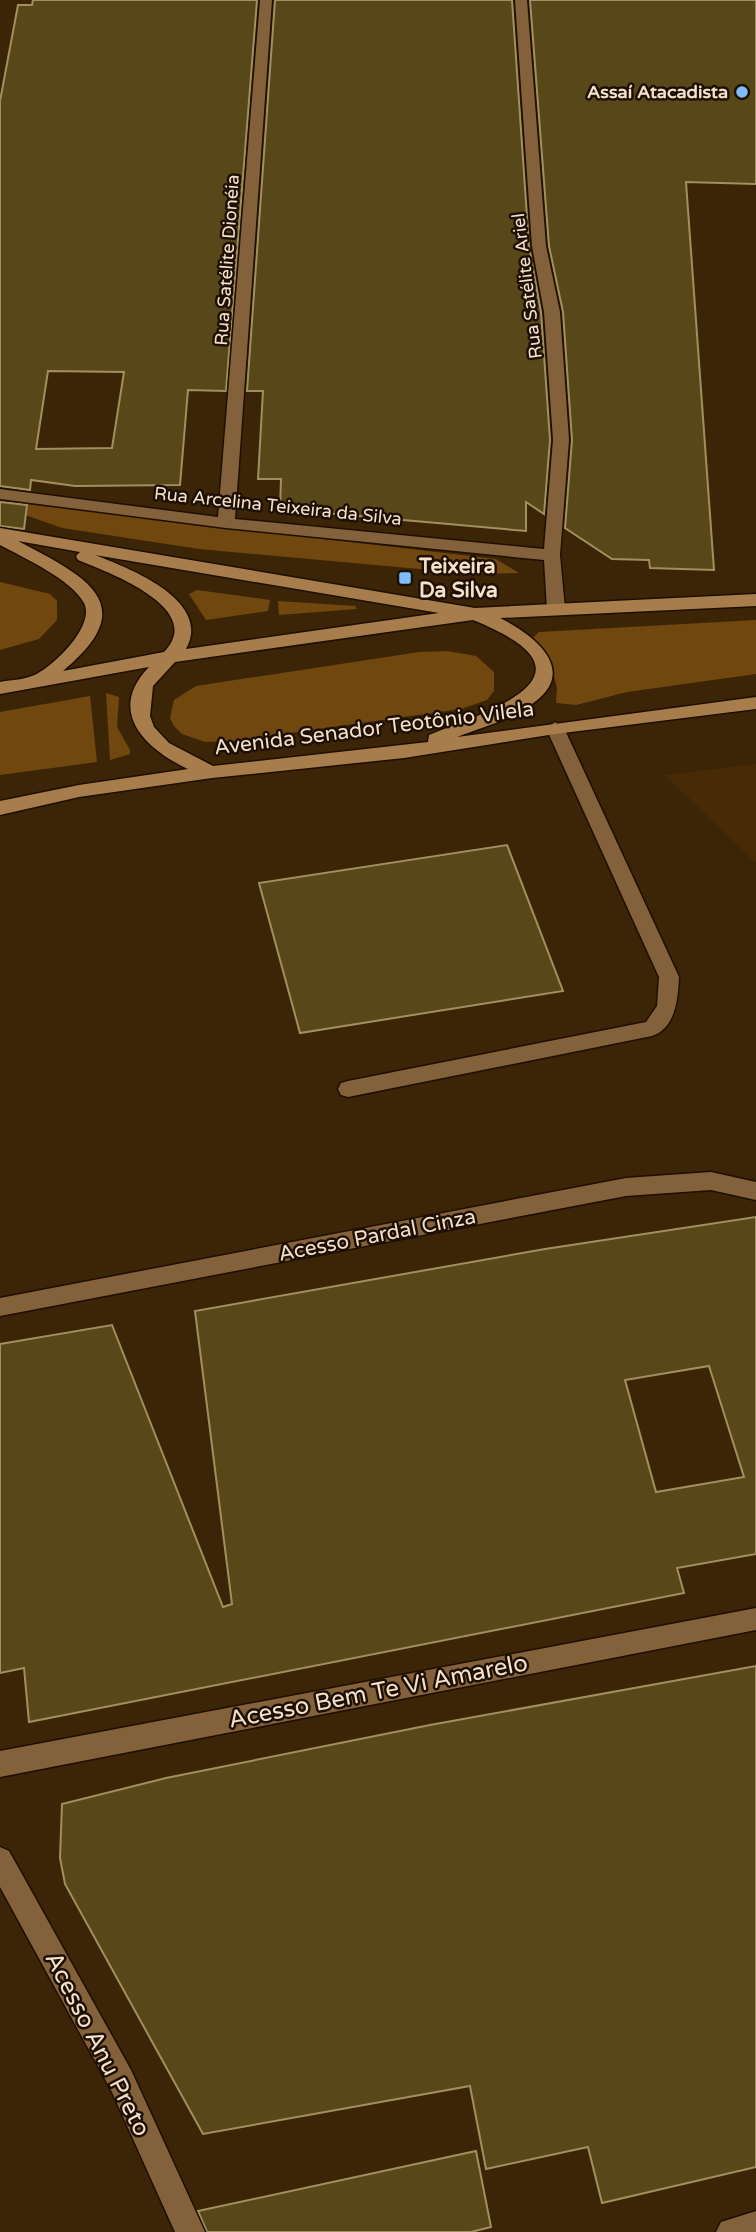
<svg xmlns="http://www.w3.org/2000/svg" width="756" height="2232" font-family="'Varela Round',sans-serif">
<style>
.built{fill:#462b06}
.green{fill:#70470e}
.building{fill:#584718;stroke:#a28f5f;stroke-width:2;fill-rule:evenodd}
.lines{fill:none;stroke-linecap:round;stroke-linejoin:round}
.minor-casing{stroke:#1f0f00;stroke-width:3}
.major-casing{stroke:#1f0f00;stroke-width:3}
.minor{fill:#82613b;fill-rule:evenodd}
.major{fill:#a77d4b;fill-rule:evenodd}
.poi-dot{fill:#7fbdfa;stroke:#1d1003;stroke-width:2.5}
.labels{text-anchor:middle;stroke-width:5;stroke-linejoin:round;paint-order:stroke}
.far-poi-label{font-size:18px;font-weight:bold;fill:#f4e1cc;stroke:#1d1003;text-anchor:end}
.far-street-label{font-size:18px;fill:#f4e1cc;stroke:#1d1003}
.poi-label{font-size:21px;font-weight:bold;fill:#f4e1cc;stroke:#1d1003;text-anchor:start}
.street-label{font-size:21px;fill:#f4e1cc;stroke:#1d1003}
.near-street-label{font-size:24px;fill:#f4e1cc;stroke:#1d1003}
</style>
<rect width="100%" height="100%" fill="#3c2507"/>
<path class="built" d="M756,764V863L665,775Z"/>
<g class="green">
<path d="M0,501L496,559L519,573L474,574L199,549L62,528L0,506Z"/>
<path d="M0,582L50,594L57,601V620L39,639L0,650Z"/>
<path d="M197,590L270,600L268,611L206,620L189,594Z"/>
<path d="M278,601L355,606L357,609L279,615Z"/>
<path d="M756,620V674L627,692L576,705L556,703L557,688L551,664L532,639L539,632Z"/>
<path d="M447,651L476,656L494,672V691L487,700L461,709L232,741L205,742L182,734L174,726L170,718L174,700L196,686L419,652Z"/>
<path d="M106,693L119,697L117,727L130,750V754L110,760Z"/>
<path d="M90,696L97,762L0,775V712Z"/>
</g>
<g class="building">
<path d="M33,0H257L226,391L188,390L180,485L75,486L31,480L30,490L0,486V101L18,5H32ZM48,371L124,372L112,448L36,449Z"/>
<path d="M275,0H512L529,246L541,312L550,440L544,514L526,502V531L280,509L281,479H258L263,391H247Z"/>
<path d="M530,0H756V184L686,182L714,570L650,568L649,560L612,559L565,528L572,440L563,312L549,246Z"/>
<path d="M0,502L27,505L24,529L0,526Z"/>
<path d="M507,845L563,991L300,1033L259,883Z"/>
<path d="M756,1217V1554L677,1568L684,1593L29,1722L24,1668L0,1673V1344L112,1325L223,1607L232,1604L195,1311L545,1249ZM709,1366L744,1477L656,1492L625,1380Z"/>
<path d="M756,1666V2167L602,2203L588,2147L486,2169L470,2086L203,2134L65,1884L60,1858L62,1804L166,1778L430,1725Z"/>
<path d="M476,2151L491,2227L471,2232H207L198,2211Z"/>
</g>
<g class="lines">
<g class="minor-casing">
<g id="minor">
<path d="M260,0H272L235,519L544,549L553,440L544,312L532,246L515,0H527L546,246L560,312L569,440L560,555L565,609L562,613L556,615L547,609L544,560L226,528L0,499V489L218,517Z"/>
<path d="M555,722L564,728L679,977C678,998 676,1028 652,1036L348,1097L341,1095L338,1089L341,1083L348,1081L646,1022L657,1006L659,977L546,728Z"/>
<path d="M711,1172L756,1182V1200L711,1190L626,1196L0,1316V1298L626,1178Z"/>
<path d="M756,1608V1630L0,1777V1751Z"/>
<path d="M0,1847L9,1851L131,2070L205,2232H175L111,2090L0,1887Z"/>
<path d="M756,2211V2232H716L721,2222Z"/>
</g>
</g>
<g class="major-casing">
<path id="major" d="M0,528L475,608L756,594V606L500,618C531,633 578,668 536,701C514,719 483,727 457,737L756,697V709L555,734L404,758L212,778L79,797L0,815V801L79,785L188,769C145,749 106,711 149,667L0,694V682C10,680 22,680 32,676C51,669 96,626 84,603C71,579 24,558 0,545ZM18,541L80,552L76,556L78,560C107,572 207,608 164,652L63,671C144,604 85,576 18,541ZM95,555L439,613L186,649C213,600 128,568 95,555ZM473,620C607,674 495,709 429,735L428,742L213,766L169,743L154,727L150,716L153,686L175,662Z"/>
</g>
<use href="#minor" class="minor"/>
<use href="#major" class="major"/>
</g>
<g class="poi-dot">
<circle cx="742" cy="92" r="7"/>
<rect x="398" y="571" width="14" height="14" rx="3.5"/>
</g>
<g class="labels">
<g class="far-poi-label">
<text x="728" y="98">Assaí Atacadista</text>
</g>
<g class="far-street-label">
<text transform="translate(227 260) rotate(-86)" y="6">Rua Satélite Dionéia</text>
<text transform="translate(527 286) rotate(-97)" y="6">Rua Satélite Ariel</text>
<text transform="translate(278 506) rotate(6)" y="6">Rua Arcelina Teixeira da Silva</text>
</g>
<g class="poi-label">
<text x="419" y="573">Teixeira<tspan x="419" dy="24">Da Silva</tspan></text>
</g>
<g class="street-label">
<text transform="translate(374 728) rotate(-7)" y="7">Avenida Senador Teotônio Vilela</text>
<text transform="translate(377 1235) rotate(-11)" y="7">Acesso Pardal Cinza</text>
</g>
<g class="near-street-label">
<text transform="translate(378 1691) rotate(-11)" y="8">Acesso Bem Te Vi Amarelo</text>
<text transform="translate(98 2044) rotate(63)" y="8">Acesso Anu Preto</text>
</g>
</g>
</svg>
